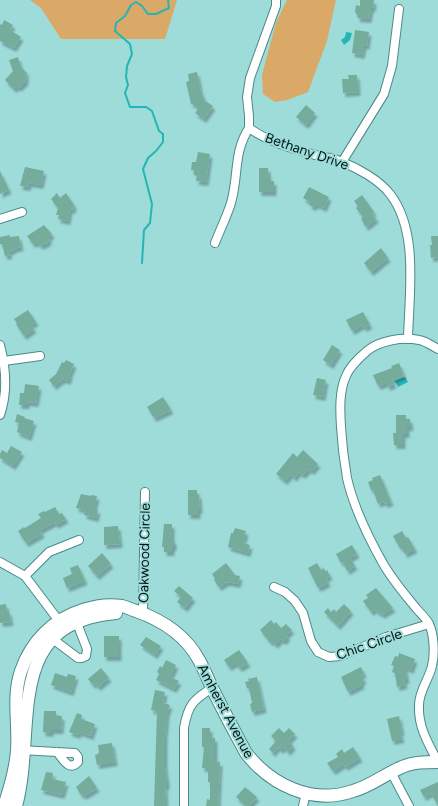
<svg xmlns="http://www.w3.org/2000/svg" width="438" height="806" font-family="Figtree,sans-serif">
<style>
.green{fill:#daa867}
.water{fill:#24b6b4}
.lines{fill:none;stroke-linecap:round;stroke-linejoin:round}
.stream{stroke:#24b6b4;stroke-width:2}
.building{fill:#75ac9b;filter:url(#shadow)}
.street-casing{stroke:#4c8987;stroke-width:10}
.secondary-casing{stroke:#4c8987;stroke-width:14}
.street{stroke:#fff;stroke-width:8}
.secondary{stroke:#fff;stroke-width:12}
.labels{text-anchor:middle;stroke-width:4;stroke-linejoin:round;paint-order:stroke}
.street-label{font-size:14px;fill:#001716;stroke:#9edcd9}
</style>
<defs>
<filter id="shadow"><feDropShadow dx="2.5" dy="4" stdDeviation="1" flood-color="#0004"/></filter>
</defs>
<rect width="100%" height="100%" fill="#9edcd9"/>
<g class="green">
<path d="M30,0H177L165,39H61L41,8Z"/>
<path d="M287,0H336L327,41L308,92L287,100L275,102L263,94L262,75L267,56L276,23Z"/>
</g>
<g class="water">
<path d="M346,32L352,33L350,40L344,45L341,40L345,37Z"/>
<path d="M405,377L408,382L398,387L395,381Z"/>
</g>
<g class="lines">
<path class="stream" d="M142,263L144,230L150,223L152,204L143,169L148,158L156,151L163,142V134L159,131L152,111L146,107H130L125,93L128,85L126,77L127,66L132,54L130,44L115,31L116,23L125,16L131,5L136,2L142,6L148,14H156L169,8L168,0"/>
</g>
<g class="building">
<path d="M360,0H374L373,8H371L369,19L357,18L358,16L355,12L356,5L360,6Z"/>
<path d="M4,20L13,25L10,30L21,37L14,48L0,41V24L2,25Z"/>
<path d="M355,30L369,32L367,46L364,45L362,55L352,53Z"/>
<path d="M18,57L21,67L27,73L25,75L27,77L25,80L26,81L19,88L17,86L14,89L5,80L13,71L9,60Z"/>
<path d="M197,72L201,93H202L204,100L213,106L204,119L195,113L198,109L195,107L194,104H191L186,82L189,81L188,74Z"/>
<path d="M348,75H357L358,92L343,93L342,79H349Z"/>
<path d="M306,105L315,113L306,125L296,117Z"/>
<path d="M198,152L210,154L206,182L196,181L197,176L194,175V170H191L192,162H196Z"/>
<path d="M25,167L44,171L41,185L29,183L28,187L20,186Z"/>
<path d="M259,168H268L269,181H274V192H259Z"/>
<path d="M0,171L9,190L0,194Z"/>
<path d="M309,187L329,197L324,208L316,204L314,207L309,205L310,202L303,198Z"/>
<path d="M57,193L60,198L66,193L74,205L73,210L70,209L68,221L58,219L59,215H56L58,208L51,199Z"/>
<path d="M362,195L374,212L372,213L376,219L366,227L361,219L363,217L356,208L358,206L354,201Z"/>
<path d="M44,225L52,234L48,238L50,240L44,245L43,244L41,246L37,242L33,244L27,236Z"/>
<path d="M10,235V237L19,236L21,247L13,249L14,250L9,251L10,255L5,256L2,244H0V237Z"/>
<path d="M431,236H438V257L431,258L430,245H432Z"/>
<path d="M381,248L388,258L371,272L364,263Z"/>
<path d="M28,310L36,322L31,325L34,329L24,336L16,324L17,323L14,319Z"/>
<path d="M363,312L370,325L364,328L363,325L352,331L346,320Z"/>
<path d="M332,345L340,350L331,365L323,360Z"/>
<path d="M66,360L74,364L69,376H70L68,381L63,379L54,386L49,380L56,374L62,362L64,363Z"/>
<path d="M399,363L404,375L392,380L394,384L388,387L386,383L378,386L373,375L392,368L391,366Z"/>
<path d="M317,378L326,380L323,397L313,395Z"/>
<path d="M25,384L39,386L36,403L27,402V405H19L20,393H24Z"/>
<path d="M163,397L171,410L154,418L147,407Z"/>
<path d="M17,414L25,417L24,418L34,421L29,437L17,432L19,423L15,422Z"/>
<path d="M396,415H406V419H410L411,427H407V434H403V445H394L393,433H396Z"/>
<path d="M11,446L22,452L13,466L0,458V454L2,450L7,453Z"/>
<path d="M303,450L318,464L312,471L309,469L303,475L299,472L294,478L291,474L285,481L276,474L293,453L297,457Z"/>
<path d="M380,475L391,502L385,504L384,501L378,504L373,490H371L368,482L373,480L372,478Z"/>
<path d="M188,490H197V494L199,495L200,510H198V515H188Z"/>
<path d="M81,494L91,496V495L97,496L94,509L98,510L96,518L84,515L85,510L76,508Z"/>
<path d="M55,507L59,514L62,513L66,519L56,525L55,522L40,530L42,534L26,543L18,531L24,527L25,528L41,518L38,514L44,511L45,512Z"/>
<path d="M164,524H172V540H174V547H172V552H164V547H162Z"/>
<path d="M118,526L120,544L104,545V527Z"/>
<path d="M235,528L246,531L243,543L250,545L248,553L228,547L231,533H233Z"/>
<path d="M402,531L406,538L408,537L415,549L405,554L402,548H400L393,536Z"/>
<path d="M352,545L357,554L350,558L355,566L347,571L343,562L341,563L336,554Z"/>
<path d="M102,553L111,564L97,576L88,566Z"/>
<path d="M226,563L235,575L240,576L238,584L227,582L219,587L214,580L215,579L212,574Z"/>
<path d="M317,563L321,570L324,568L325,571L327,570L330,576L326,578L328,583L318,588L308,568Z"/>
<path d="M78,565L85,581L67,588L63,578L72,574L70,568Z"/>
<path d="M179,586L193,598L185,608L177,602L181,597L174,591Z"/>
<path d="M376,588L393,608L382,615L380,612L378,613L375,609L371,612L363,601L368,598L366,595Z"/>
<path d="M6,604L7,612L9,611L11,622L0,623V605Z"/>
<path d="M344,604L351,611L338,626L324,612L328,608L331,612L334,609L336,612Z"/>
<path d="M271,620L274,624L276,622L281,628L286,624L292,630L286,635L288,637L284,641L281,639L275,645L272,641L270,642L260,630Z"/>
<rect x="104" y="636" width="15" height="21"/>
<path d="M146,637L161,646L155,655L140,645Z"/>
<path d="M239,650L248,663L240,668L235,663L229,667L224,660Z"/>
<path d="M399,653L415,659L411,670L405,667L407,680H404L405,685L397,687L395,673L392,672L394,666L391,665L395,656L398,657Z"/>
<path d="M166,660L176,665L170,677L179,681L174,689L156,680L159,674L157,672L160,666L162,668Z"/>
<path d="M361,667L364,674L361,675L364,680L361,682L362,685L348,692L341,677Z"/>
<path d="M101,668L109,678L98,687L95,683L93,685L88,679Z"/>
<path d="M55,673L67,677L68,674L76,676L71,692L51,685Z"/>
<path d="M257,677L264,709L252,712L250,704L252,703L249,688H247L245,682L249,681L248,679Z"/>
<path d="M155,690L165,692L163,703L170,705L167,713L165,735V768L167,780V786H165L166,806H154L157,711L151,710Z"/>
<path d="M44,711H56V716H62L61,730H51V733L43,732Z"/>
<path d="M77,713L82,715L81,719L95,724L91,736L79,732L78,735L69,732Z"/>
<path d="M399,716L402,732H400L402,739L392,741L387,719Z"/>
<path d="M202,728H210V735H212V738H215V762H220L218,806H206L207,799L210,800V782H208V768H202L204,747H202Z"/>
<path d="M279,728L284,733L289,728L295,734L289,740L293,746L288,752L284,747L281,750L278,747L273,753L269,749L276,741L271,736Z"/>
<path d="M112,743L115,762L97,765L95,755L98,754L99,752L98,745Z"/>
<path d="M353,747L360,758L345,767L344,764L333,771L327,763L338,757L336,754L342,749L344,753Z"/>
<path d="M46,772L53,773L52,779L66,782L62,795L41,790Z"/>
<path d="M89,776L97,788L84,796L83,794L81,795L76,787Z"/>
<path d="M438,782V806L431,793L424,797L420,790Z"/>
<path d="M245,787L257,797L249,806H246L236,797Z"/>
</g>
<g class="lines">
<g class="street-casing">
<g id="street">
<path d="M276,0V6L250,78L247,97L249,116V128C270,143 294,149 319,156C326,157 335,159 342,162C358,168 379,180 390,194C419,231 409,294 408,339"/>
<path d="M342,162L384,94L392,66L399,9"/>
<path d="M0,219L22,212"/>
<path d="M215,243C220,230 227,216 231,203C239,175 233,153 249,128"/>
<path d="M0,345C6,368 8,392 0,415"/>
<path d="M4,361L40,356"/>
<path d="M0,562L25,576L62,625"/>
<path d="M25,576L49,552L79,540"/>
<path d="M274,587L285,592L295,601L303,613L311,641L318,652L329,657L341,656L386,637L429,624"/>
<path d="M143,613L145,492"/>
<path d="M50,637L78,658C82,659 83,658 86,656L87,649L75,618"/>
<path d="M20,750L75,753L78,757V762C69,772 63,759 57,752"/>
<path d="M438,762C428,743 418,727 419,705C419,691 429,679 432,666C435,654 434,634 429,624C426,618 420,613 416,608C405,595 394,581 385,567C369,539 354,509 347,478C344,461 342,444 341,427C340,411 339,391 346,376C350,366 359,358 367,351C380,340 403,337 419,340C426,341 432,346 438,349"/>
<path d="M391,772L409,806"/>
<path d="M184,806V728C188,705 193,700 212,688"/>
<path d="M303,806L306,793"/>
</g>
</g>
<g class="secondary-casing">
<g id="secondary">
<path d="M4,806C10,788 16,769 17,750C19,724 12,697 21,671C31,642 53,619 83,610C95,606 109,604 122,606C127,607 132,610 136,611C162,620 186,636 199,660C204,669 208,679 212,688C223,710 234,731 246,753C271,785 312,805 353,791C371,786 385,774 402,767C413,762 426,762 438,762"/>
<path d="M16,806C37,730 1,622 116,613"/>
</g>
</g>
<use href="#street" class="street"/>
<use href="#secondary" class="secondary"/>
</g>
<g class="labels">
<g class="street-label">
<text transform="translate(307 151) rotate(19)" y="5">Bethany Drive</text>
<text transform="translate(144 553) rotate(-89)" y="5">Oakwood Circle</text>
<text transform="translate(369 644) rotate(-19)" y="5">Chic Circle</text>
<text transform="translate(226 711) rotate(62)" y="5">Amherst Avenue</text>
</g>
</g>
</svg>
